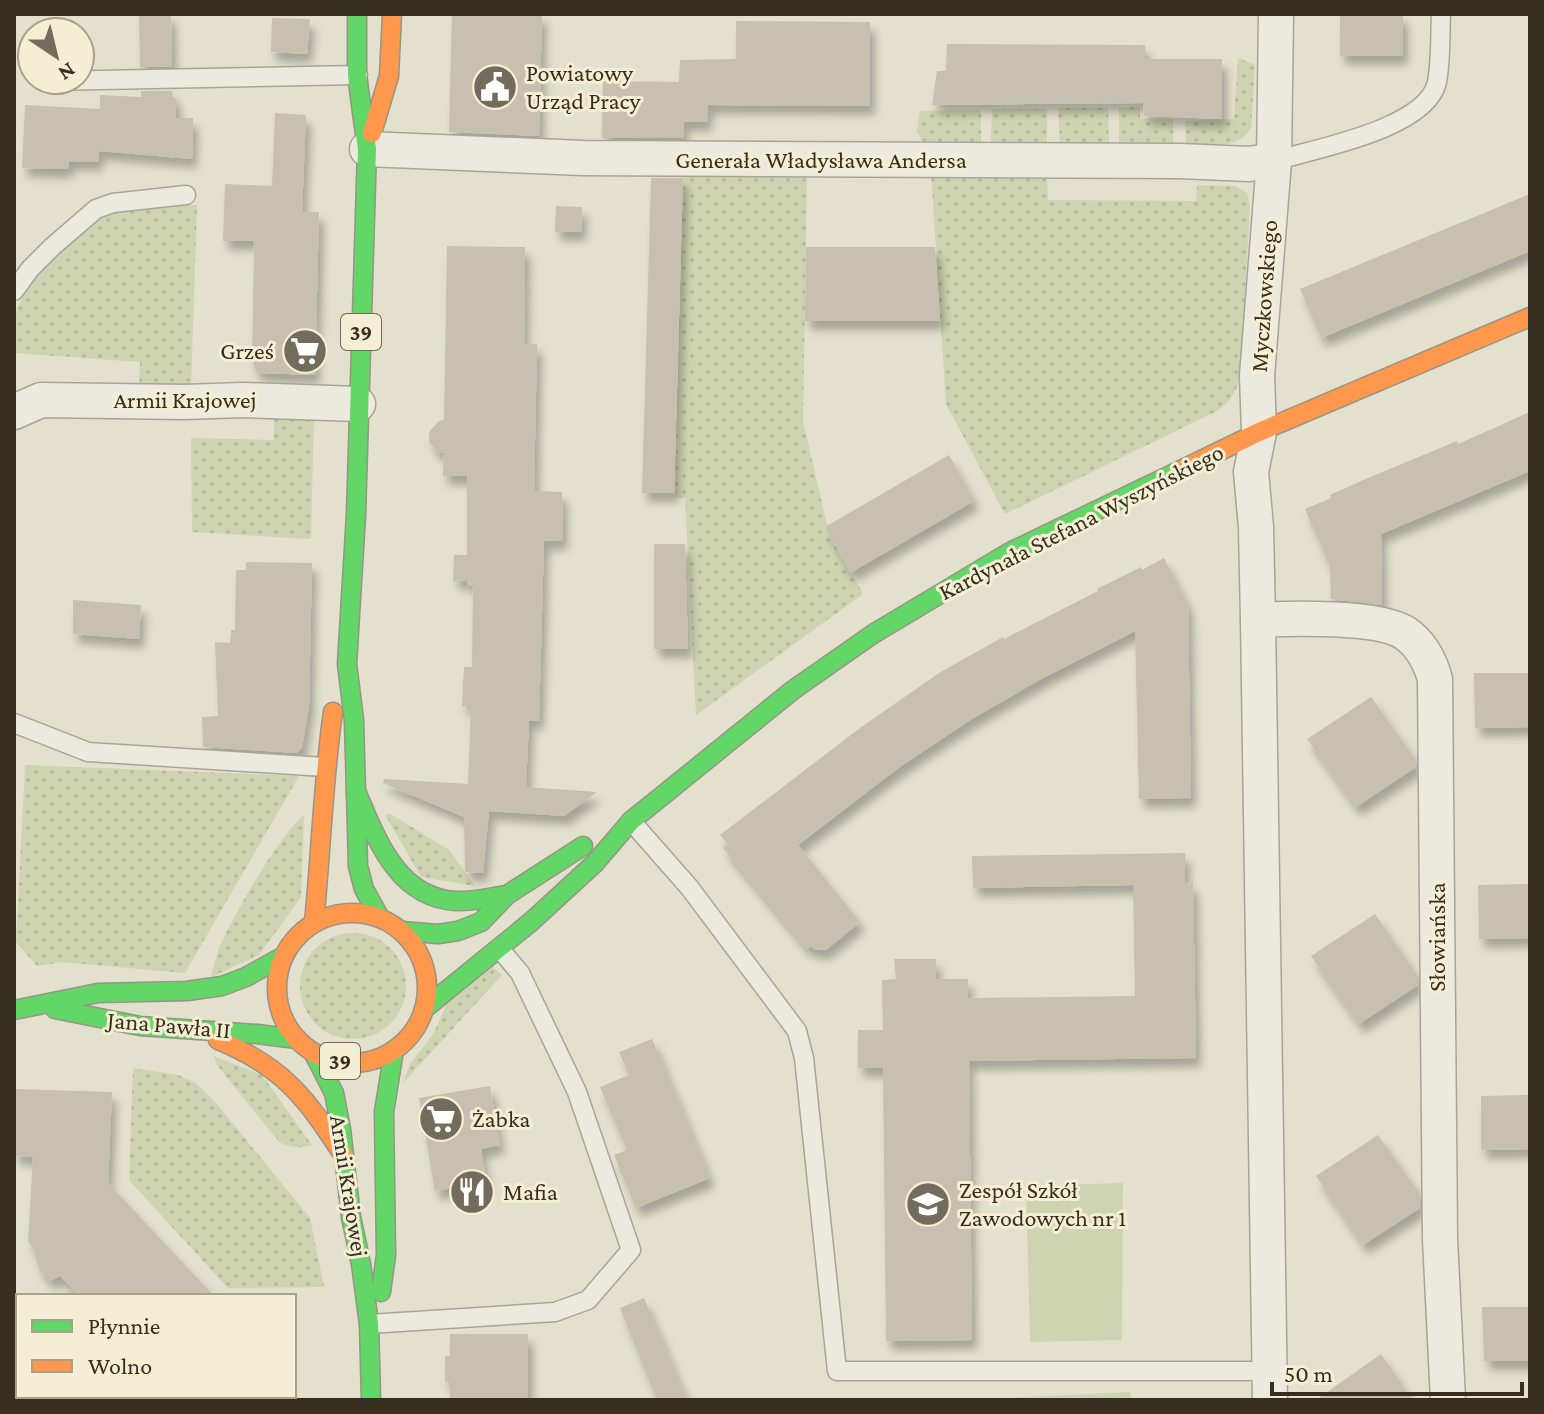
<svg xmlns="http://www.w3.org/2000/svg" width="1544" height="1414" font-family="'Crimson Pro',serif">
<style>
.grass{fill:url(#grass-dots)}
.pitch{fill:#ced3b1}
.building{fill:#c7bfaf;filter:url(#shadow)}
.lines{fill:none;stroke-linecap:round;stroke-linejoin:round}
.lane-casing{stroke:#a8a497;stroke-width:21}
.street-casing{stroke:#a8a497;stroke-width:37}
.fast-casing{stroke:#989486;stroke-width:21}
.slow-casing{stroke:#989486;stroke-width:21}
.lane{stroke:#ece9df;stroke-width:18}
.street{stroke:#ece9df;stroke-width:34}
.fast{stroke:#63d668;stroke-width:18}
.slow{stroke:#ff974d;stroke-width:18}
.labels{text-anchor:middle;stroke-width:6;stroke-linejoin:round;paint-order:stroke}
.shield{fill:#f4efd4;stroke:#6f6855;stroke-width:2}
.shield-label{font-size:22px;font-weight:bold;fill:#362e1f}
.poi-label{font-size:24px;fill:#362e1f;stroke:#f4efd4;text-anchor:start}
.street-label{font-size:24px;fill:#362e1f;stroke:#f4efd4}
</style>
<defs>
<pattern id="grass-dots" width="8" height="8" patternUnits="userSpaceOnUse" patternTransform="scale(2)"><rect width="8" height="8" fill="#ced3b1"/><path d="M2 2h.1M6 6h.1" fill="none" stroke="#b2b598" stroke-width="1.8" stroke-linecap="round"/></pattern>
<filter id="shadow"><feDropShadow dx="5" dy="9" stdDeviation="4" flood-color="#0004"/></filter>
</defs>
<rect width="100%" height="100%" fill="#e3e0ce"/>
<g class="grass">
<path d="M1238,58L1255,65L1251,128C1237,151 1209,145 1186,144L1185,121L1234,119Z"/>
<path d="M1140,107V119H1173V143L1119,144V108Z"/>
<path d="M1058,108H1108L1109,143L1060,144Z"/>
<path d="M992,109H1047V143L991,142Z"/>
<path d="M981,110V143L923,142L917,131L920,111Z"/>
<path d="M683,171L807,172L803,421L827,525L825,527L863,594L696,715L685,498H675Z"/>
<path d="M931,171L1047,175L1048,200L1196,201L1197,185L1235,186L1247,193L1250,206L1240,377C1236,393 1228,405 1215,412L1005,514L946,404Z"/>
<path d="M197,205L191,387L139,390L140,362L14,353C14,341 12,327 15,316C27,274 82,222 123,210C146,203 173,205 197,205Z"/>
<path d="M314,411L311,539L192,532L191,438L274,440V413Z"/>
<path d="M25,765L299,776L185,973L62,962L37,966L16,942Z"/>
<path d="M389,813L449,850L475,886L421,877L386,816Z"/>
<path d="M304,815L301,897L259,955L211,977C215,963 218,947 225,935C239,907 281,833 304,815Z"/>
<circle cx="353" cy="986" r="53"/>
<path d="M493,967L502,975L403,1083L410,1064L434,1033L446,1005Z"/>
<path d="M214,1056L262,1075L312,1145C301,1149 289,1147 279,1142L217,1065Z"/>
<path d="M133,1068L178,1075L196,1083L216,1103L310,1218L324,1287L228,1288L129,1180Z"/>
</g>
<g class="pitch">
<path d="M1123,1183L1122,1340L1030,1342L1026,1186Z"/>
<path d="M1130,1392L1131,1400H961Z"/>
</g>
<g class="building">
<path d="M139,14H171L172,67H140Z"/>
<path d="M452,14H542L539,136L449,132Z"/>
<rect x="1340" y="14" width="63" height="42"/>
<path d="M272,18L310,19L307,54L271,52Z"/>
<path d="M736,21L870,22V106L708,105L707,122H684L683,138H602L603,81L679,82L680,60L736,59Z"/>
<path d="M947,44L1145,45V59H1222V119L1144,116L1143,103L932,105L937,71H946Z"/>
<path d="M141,91H172L173,98H176V118H193L192,159L99,151L98,162L69,161L68,169L22,168L25,105L100,109V95L141,97Z"/>
<path d="M275,113L306,115L302,212H319L315,375L258,373L252,362L254,241H223L225,184L272,186Z"/>
<path d="M651,178H683L674,493H642Z"/>
<path d="M1530,194V251L1321,338L1300,289Z"/>
<path d="M556,206L582,207L581,232H555Z"/>
<path d="M447,246L525,247L524,344H537L534,491L562,492L563,528L562,541H544L539,721L529,720L526,787L597,792L564,816L489,811L483,873L465,872L464,817L383,783L384,779L468,784L471,706H462L464,667H472L473,585L467,586V580L453,581L454,555H467V476H443L444,453H439L429,442V432L439,421L444,420Z"/>
<path d="M806,247H935L940,321H805Z"/>
<path d="M1530,412V471L1381,534L1382,605L1331,599L1330,566L1305,509L1331,498L1330,495L1368,478L1457,441L1458,444Z"/>
<path d="M949,455L974,501L850,573L825,527Z"/>
<path d="M654,544H685L688,649H654Z"/>
<path d="M1164,558L1188,605L1191,798L1139,799L1135,631L1041,679L970,720L901,766L798,845L860,922L826,950H815L811,946L807,949L723,848L728,844L720,835L860,728L939,673L1003,637L1004,639L1098,591L1097,589L1141,567L1142,570Z"/>
<path d="M246,562L312,563L309,706L302,748L297,753L203,747L202,717L218,716L215,642L230,643L231,630H235L236,570H246Z"/>
<path d="M73,600L141,605L139,639L73,634Z"/>
<path d="M1474,673H1530V727L1475,728Z"/>
<path d="M1371,697L1416,760V767L1356,807L1307,739Z"/>
<path d="M1185,853V884L1193,883L1196,1058L969,1061L972,1340L886,1341L883,1068H858V1030H883L882,980L896,979L894,959H936V979H968V998L1135,996L1133,885L973,888L972,856Z"/>
<path d="M1530,884V938L1479,939L1478,885Z"/>
<path d="M1375,914L1418,976V985L1359,1024L1311,956Z"/>
<path d="M652,1039L710,1178L636,1208L614,1155L627,1150L600,1087L629,1075L619,1052Z"/>
<path d="M490,1086L500,1145L481,1149L486,1182L435,1191L419,1098Z"/>
<path d="M14,1089L112,1092L108,1183L214,1296H80L60,1276L50,1281L39,1269L33,1247L28,1242L33,1157L14,1156Z"/>
<path d="M1530,1095V1149L1481,1150V1096Z"/>
<path d="M1378,1135L1420,1194V1208L1363,1245L1316,1176Z"/>
<path d="M644,1298L674,1370L687,1400H657L620,1308Z"/>
<path d="M1482,1307H1530V1361H1484Z"/>
<path d="M450,1334H528V1400H450V1382H445V1356H450Z"/>
<path d="M1381,1354L1413,1400H1316Z"/>
</g>
<g class="lines">
<g class="lane-casing">
<g id="lane">
<path d="M49,81L358,75"/>
<path d="M1274,161C1314,149 1427,129 1437,82C1441,61 1440,36 1441,14"/>
<path d="M14,291L30,269L52,247L96,209L113,203L186,195"/>
<path d="M14,723L88,752L325,767"/>
<path d="M631,821L689,887L797,1031L804,1058L837,1371H1270"/>
<path d="M369,1324L555,1312L588,1300L631,1250L577,1092L520,973L499,948"/>
</g>
</g>
<g class="street-casing">
<g id="street">
<path d="M367,149L583,158L1180,161L1248,164L1274,161"/>
<path d="M14,412L41,400L184,402L243,400L358,404"/>
<path d="M1258,620C1291,618 1379,616 1405,633C1421,644 1430,661 1435,679L1440,1239L1448,1400"/>
<path d="M1270,1400L1258,620L1256,527L1251,472L1259,432L1257,376L1274,161L1276,14"/>
</g>
</g>
<g class="fast-casing">
<g id="fast">
<path d="M357,14V75L367,149L356,515L347,664L354,720L358,866L364,889L380,918"/>
<path d="M356,791C376,838 397,898 456,901C473,902 491,897 507,895"/>
<path d="M402,931L438,934L458,931L481,922L507,895L583,846"/>
<path d="M55,1009L140,1026L257,1034L297,1039"/>
<path d="M424,1009L532,921L595,863L631,821L793,690L873,634L1010,552L1185,468"/>
<path d="M14,1010L98,993L187,991L222,986L246,977L284,956"/>
<path d="M313,1052L334,1093L341,1129L351,1217L361,1264L369,1324L371,1400"/>
<path d="M381,1292L386,1255L384,1112L394,1050"/>
</g>
</g>
<g class="slow-casing">
<g id="slow">
<path d="M372,133L389,76L392,14"/>
<path d="M1185,468L1259,432L1530,317"/>
<circle cx="352" cy="988" r="75"/>
<path d="M314,923C321,853 323,782 333,712"/>
<path d="M218,1040C284,1067 306,1098 344,1156"/>
</g>
</g>
<use href="#lane" class="lane"/>
<use href="#street" class="street"/>
<use href="#fast" class="fast"/>
<use href="#slow" class="slow"/>
</g>
<defs>
<g id="civic-disc" transform="scale(2.3)"><circle r="9.5" fill="#736c5c" stroke="#f4efd4"/><path d="M-.6-6.5H3V-4.5H.6V-3L4-1V1h2V6H-6V1h2V-1L-.6-3ZM-1.2 2.5V6h2.4V2.5Z" fill="#fff"/></g>
<g id="supermarket-disc" transform="scale(2.3)"><circle r="9.5" fill="#736c5c" stroke="#f4efd4"/><path d="M-6-5.5h2.5l.6 2H6L4.5 2H-2.5L-4.4-4H-6ZM-1.5 3.2a1.3 1.3 0 1 0 .1 0ZM3 3.2a1.3 1.3 0 1 0 .1 0Z" fill="#fff"/></g>
<g id="restaurant-disc" transform="scale(2.3)"><circle r="9.5" fill="#736c5c" stroke="#f4efd4"/><path d="M-5-6h1v4h1v-4h1v4h1v-4h1v5L-1.5 .5V6h-2V.5L-5-1ZM5-6V6H3V1.5H1.5Q1.5-4 5-6Z" fill="#fff"/></g>
<g id="school-disc" transform="scale(2.3)"><circle r="9.5" fill="#736c5c" stroke="#f4efd4"/><path d="M0-5L7-2L0 1L-7-2ZM-4 1L0 2.5L4 1V4Q0 6-4 4Z" fill="#fff"/></g>
</defs>
<g fill-rule="evenodd">
<use href="#civic-disc" x="495" y="87"/>
<use href="#supermarket-disc" x="305" y="351"/>
<use href="#supermarket-disc" x="441" y="1119"/>
<use href="#restaurant-disc" x="472" y="1192"/>
<use href="#school-disc" x="928" y="1204"/>
</g>
<g class="labels">
<g class="shield">
<rect x="341" y="314" width="40" height="36" rx="6"/>
<rect x="320" y="1043" width="40" height="36" rx="6"/>
</g>
<g class="shield-label">
<text x="361" y="340">39</text>
<text x="340" y="1069">39</text>
</g>
<g class="poi-label">
<text x="526" y="81">Powiatowy<tspan x="526" dy="28">Urząd Pracy</tspan></text>
<text x="274" y="359" text-anchor="end">Grześ</text>
<text x="472" y="1127">Żabka</text>
<text x="959" y="1198">Zespół Szkół<tspan x="959" dy="28">Zawodowych nr 1</tspan></text>
<text x="503" y="1200">Mafia</text>
</g>
<g class="street-label">
<text x="821" y="168">Generała Władysława Andersa</text>
<text transform="translate(1264 296) rotate(-86)" y="8">Myczkowskiego</text>
<text x="185" y="408">Armii Krajowej</text>
<text transform="translate(1081 522) rotate(-27)" y="8">Kardynała Stefana Wyszyńskiego</text>
<text transform="translate(1437 937) rotate(-90)" y="8">Słowiańska</text>
<text transform="translate(169 1025) rotate(5)" y="8">Jana Pawła II</text>
<text transform="translate(349 1186) rotate(81)" y="8">Armii Krajowej</text>
</g>
</g>
<rect width="1544" height="1414" fill="none" stroke="#362e1f" stroke-width="32"/>
<rect x="16" y="1294" width="280" height="104" fill="#f4efd4" stroke="#a8a28c" stroke-width="2"/>
<rect x="32" y="1320" width="40" height="12" fill="#63d668" stroke="#a8a28c" stroke-width="2"/>
<text x="88" y="1334" font-size="24" fill="#362e1f">Płynnie</text>
<rect x="32" y="1360" width="40" height="12" fill="#ff974d" stroke="#a8a28c" stroke-width="2"/>
<text x="88" y="1374" font-size="24" fill="#362e1f">Wolno</text>
<g transform="translate(56 56) rotate(145)"><circle r="38" fill="#f4efd4" stroke="#a8a28c" stroke-width="2"/>
<path d="M0-6L14 30L0 20L-14 30Z" fill="#736c5c"/>
<text y="-12" font-size="22" font-weight="bold" text-anchor="middle" fill="#362e1f">N</text>
</g>
<path d="M1272 1382v12h250v-12" fill="none" stroke="#362e1f" stroke-width="4"/>
<text x="1284" y="1382" font-size="24" fill="#362e1f" stroke="#f4efd4" stroke-width="6" paint-order="stroke">50 m</text>
</svg>
